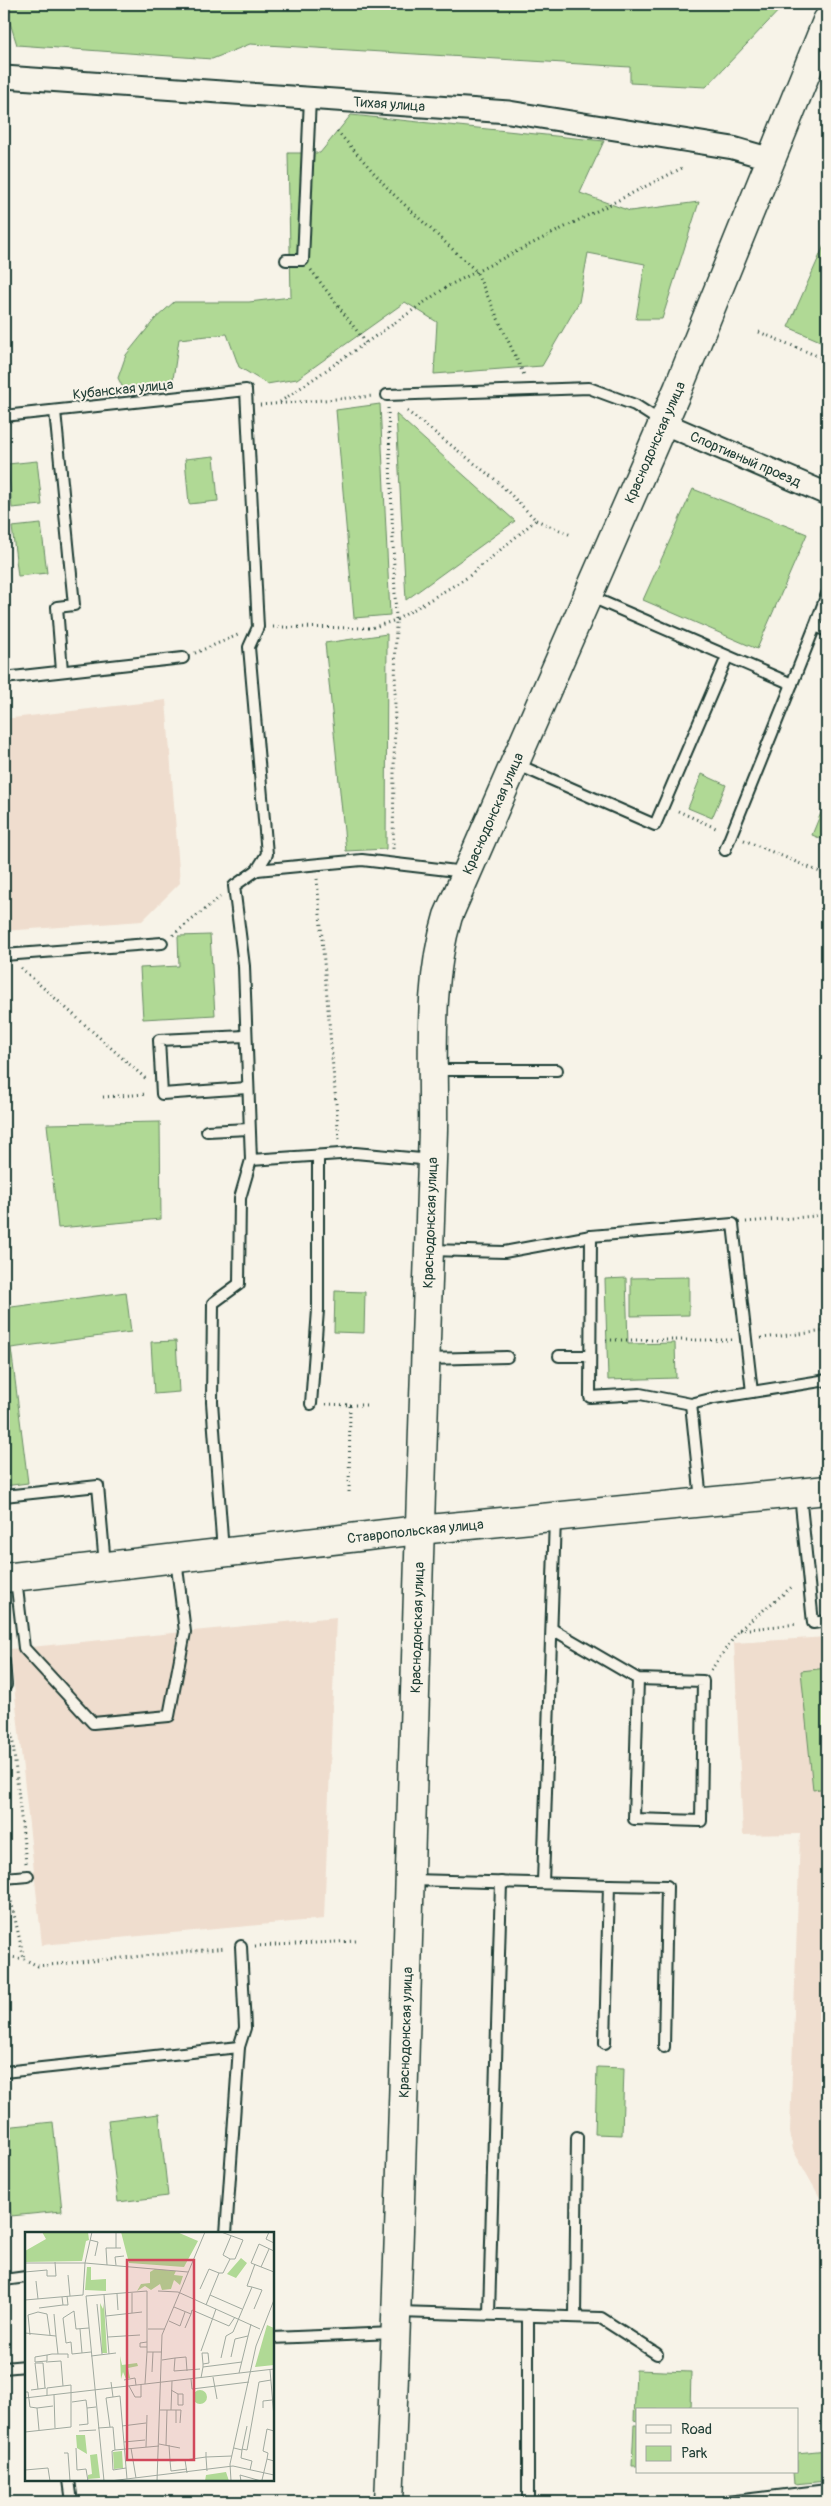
<svg xmlns="http://www.w3.org/2000/svg" width="831" height="2506" font-family="Pangolin,sans-serif">
<style>
.built{fill:#efddce}
.green{fill:#b0d995;stroke:#688b64}
.lines{fill:none;stroke-linecap:round;stroke-linejoin:round}
.lane-casing{stroke:#1f3d34;stroke-width:14}
.street-casing{stroke:#1f3d34;stroke-width:25}
.secondary-casing{stroke:#1f3d34;stroke-width:31}
.path{stroke:#1f3d34;stroke-width:3;stroke-dasharray:1 4;stroke-linecap:butt}
.lane{stroke:#f7f3e8;stroke-width:10}
.street{stroke:#f7f3e8;stroke-width:21}
.secondary{stroke:#f7f3e8;stroke-width:28}
.labels{text-anchor:middle;stroke-width:4;stroke-linejoin:round;paint-order:stroke}
.street-label{font-size:14px;fill:#1f3d34;stroke:#f7f3e8}
.inset-road{fill:none;stroke:#a1aaa0;stroke-width:1}
.view{fill:#d1495b;fill-opacity:0.15;stroke:#d1495b;stroke-width:2.5}
.inset-edge{fill:none;stroke:#1f3d34;stroke-width:2.5}
</style>
<rect width="100%" height="100%" fill="#f7f3e8"/>
<filter id="ink" filterUnits="userSpaceOnUse"><feTurbulence type="fractalNoise" baseFrequency=".02" numOctaves="2"/><feDisplacementMap in="SourceGraphic" scale="10" xChannelSelector="R" yChannelSelector="G"/><feConvolveMatrix kernelMatrix="1 2 1 2 8 2 1 2 1" color-interpolation-filters="sRGB"/></filter>
<g filter="url(#ink)">
<g class="built">
<path d="M166,700L180,883L142,921L4,931V719Z"/>
<path d="M336,1617L324,1919L42,1945L10,1649Z"/>
<path d="M827,1637V2210L793,2150L790,2131L800,1834L743,1835L734,1643Z"/>
</g>
<g class="green">
<path d="M4,4H785L706,87L630,83V67L250,44L212,59L17,45Z"/>
<path d="M351,115L604,141L580,193L630,211L699,202L662,319H636L645,264L588,253L579,302L542,366L434,374L437,322L405,302L297,379L267,384L239,367L227,334L179,339L172,386L123,388L118,378L126,355L155,319L174,302H249L291,297L288,153H320Z"/>
<path d="M827,239V344L788,327Z"/>
<path d="M380,404L390,615L354,618L336,410Z"/>
<path d="M396,414L515,521L406,600Z"/>
<path d="M214,456L218,501L189,504L185,459Z"/>
<path d="M37,461L42,505L12,508L8,464Z"/>
<path d="M693,489L807,534L757,649L643,600Z"/>
<path d="M41,524L47,573L18,576L12,527Z"/>
<path d="M387,634L386,849L346,851L325,643Z"/>
<path d="M702,774L726,785L712,818L688,808Z"/>
<path d="M827,798V841L812,835Z"/>
<path d="M210,935L215,1015L143,1019L140,968L179,966L178,936Z"/>
<path d="M160,1122L161,1219L58,1228L47,1124Z"/>
<path d="M689,1277V1315L631,1316V1278Z"/>
<path d="M626,1278L628,1344L675,1343L676,1378L608,1380L605,1279Z"/>
<path d="M335,1291L365,1292L364,1333L334,1332Z"/>
<path d="M126,1292L131,1332L11,1348L28,1483L4,1486V1308Z"/>
<path d="M176,1341L179,1392L154,1394L151,1342Z"/>
<path d="M827,1668V1788L813,1790L801,1671Z"/>
<path d="M597,2067L624,2068L622,2135L595,2134Z"/>
<path d="M159,2114L168,2196L118,2202L108,2120Z"/>
<path d="M53,2122L62,2211L11,2216L4,2127Z"/>
<path d="M636,2370L691,2372L690,2410H637V2421L634,2420Z"/>
<path d="M634,2425H637V2466H632Z"/>
<path d="M827,2450V2481L794,2484L793,2472H797V2453Z"/>
</g>
<g class="lines">
<g class="lane-casing">
<g id="lane">
<path d="M286,260H303L310,98"/>
<path d="M387,395L589,388L635,405L663,423"/>
<path d="M55,411L74,605L57,607L62,671"/>
<path d="M4,416L246,390L258,627L249,647L267,854L257,870L234,886L244,966L251,1160L355,1153L432,1160"/>
<path d="M589,596L792,684L815,626L827,631"/>
<path d="M815,626L827,594"/>
<path d="M4,678L183,658"/>
<path d="M516,764L655,825L727,657"/>
<path d="M725,850L792,684"/>
<path d="M257,870L362,860L465,872"/>
<path d="M4,955L162,943"/>
<path d="M246,1036L159,1040L162,1094L247,1088"/>
<path d="M434,1070H557"/>
<path d="M207,1131L249,1129"/>
<path d="M591,1236L733,1224L752,1392"/>
<path d="M430,1250L504,1252L591,1236L590,1397L640,1394L691,1404L714,1398L827,1380"/>
<path d="M559,1356H590"/>
<path d="M426,1359L507,1357"/>
<path d="M311,1404L318,1310V1156"/>
<path d="M691,1404L701,1500"/>
<path d="M800,1494L813,1623L827,1621"/>
<path d="M4,1496L98,1486L105,1565"/>
<path d="M223,1552L212,1402L213,1303L239,1284L240,1198L251,1160"/>
<path d="M16,1579L24,1648L93,1723L169,1716L185,1632L176,1559"/>
<path d="M552,1629L638,1679L634,1819L701,1821L703,1681L638,1679"/>
<path d="M4,1661L6,1685"/>
<path d="M4,1878L28,1876"/>
<path d="M412,1880L609,1885L605,2043"/>
<path d="M543,1883L555,1518"/>
<path d="M609,1885L667,1886L664,2047"/>
<path d="M4,2072L239,2047"/>
<path d="M226,2234L239,2047L245,2028L241,1946"/>
<path d="M4,2280L26,2277"/>
<path d="M398,2312L601,2318L657,2354"/>
<path d="M489,2314L501,1882"/>
<path d="M575,2317L577,2137"/>
<path d="M272,2338L394,2333"/>
<path d="M4,2368L26,2366"/>
<path d="M69,2480L72,2502"/>
<path d="M528,2502V2315"/>
<path d="M727,2502L827,2490"/>
</g>
</g>
<g class="street-casing">
<g id="street">
<path id="s1" d="M4,77L509,112L733,148L771,159"/>
<path id="s2" d="M663,423L827,494"/>
</g>
</g>
<g class="secondary-casing">
<g id="secondary">
<path id="s3" d="M4,1578L419,1530L827,1490"/>
<path id="s4" d="M389,2502C405,2125 412,1747 425,1370C427,1290 431,1210 433,1130C434,1059 427,985 448,916L678,389L827,21"/>
</g>
</g>
<g class="path">
<path d="M337,131L392,193L476,271L524,375"/>
<path d="M311,270L366,343"/>
<path d="M759,332L827,360"/>
<path d="M280,402L448,286L682,168"/>
<path d="M260,405L374,396"/>
<path d="M388,408L396,620L393,849"/>
<path d="M536,520L571,535"/>
<path d="M273,627L371,628L396,620L468,577L536,520L497,481L407,411"/>
<path d="M195,653L238,635"/>
<path d="M678,811L718,829"/>
<path d="M744,840L827,875"/>
<path d="M317,879L339,1139"/>
<path d="M173,935L220,897"/>
<path d="M21,968L146,1079"/>
<path d="M103,1097L147,1094"/>
<path d="M746,1222L827,1215"/>
<path d="M761,1338L827,1331"/>
<path d="M606,1340H732"/>
<path d="M326,1404L350,1405L349,1495"/>
<path d="M350,1405H370"/>
<path d="M739,1630L798,1624"/>
<path d="M711,1670L739,1630L793,1586"/>
<path d="M8,1698L26,1863"/>
<path d="M9,1892L24,1959"/>
<path d="M255,1946L357,1941"/>
<path d="M4,1956L24,1959L38,1966L226,1948"/>
</g>
<use href="#lane" class="lane"/>
<use href="#street" class="street"/>
<use href="#secondary" class="secondary"/>
</g>
</g>
<g class="labels">
<g class="street-label">
<text dy="5" stroke="none"><textPath href="#s1" startOffset="386">Тихая улица</textPath></text>
<text transform="translate(123 389) rotate(-6)" y="5">Кубанская улица</text>
<text dy="5" stroke="none"><textPath href="#s4" startOffset="2105">Краснодонская улица</textPath></text>
<text dy="5" stroke="none"><textPath href="#s2" startOffset="90">Спортивный проезд</textPath></text>
<text dy="5" stroke="none"><textPath href="#s4" startOffset="1700">Краснодонская улица</textPath></text>
<text dy="5" stroke="none"><textPath href="#s4" startOffset="1280">Краснодонская улица</textPath></text>
<text dy="5" stroke="none"><textPath href="#s3" startOffset="414">Ставропольская улица</textPath></text>
<text dy="5" stroke="none"><textPath href="#s4" startOffset="875">Краснодонская улица</textPath></text>
<text dy="5" stroke="none"><textPath href="#s4" startOffset="470">Краснодонская улица</textPath></text>
</g>
</g>
<g transform="translate(25 2232)">
<rect width="249" height="249" fill="#f7f3e8"/>
<path d="M17,0H63L64,8L61,9L57,29L0,30V19L21,7ZM96,0H152L173,9L159,35L104,31ZM216,26L222,31L211,46L202,42ZM62,35H66V48L81,47V59L60,58ZM130,37L151,39L149,43L158,44L155,53L149,48L146,57L137,58L135,52L126,58L120,54L112,59L116,52L125,51V40ZM75,71L78,77L79,71L82,121H77ZM242,93L249,96V133L230,135ZM95,124L97,133L112,131L113,134L103,136L105,146L101,147L98,140L96,147ZM168 165a7 7 0 1 1 14 0a7 7 0 1 1-14 0ZM51,203H60L62,222L52,216ZM97,219L98,236L89,237L88,220ZM72,222L75,246L63,247V243L67,242L65,223ZM201,240L204,249H180L181,243Z" fill="#b0d995"/>
<path class="inset-road" d="M244,0L241,7L249,11M65,8L73,10L70,24M91,16V0M249,19L234,12L226,31L249,40M205,27L198,23L206,4M0,31H60L163,40M82,33L81,16H96M91,33L90,25L99,24M236,35L244,17M0,40L22,38V44H31L30,30M43,43L45,64M11,49L13,67M227,55L222,54L230,32M175,57L184,37L194,41M133,59L153,60L235,97M107,61V81M92,62L93,78M58,63L60,31L67,0M79,63L84,122M185,63L194,41H198L205,27H210L218,8L196,0M61,64L79,249M61,64L122,59V120H137M37,65L38,73H43L42,64M0,68L58,63M72,72L77,122M181,73L185,63L217,77M149,75L166,82L167,78L204,94L210,85M14,76L38,73M29,82L31,104M81,84L117,80M144,89L155,94L160,80M64,96L51,97L49,79L38,86L41,111L46,110L47,122L66,120M160,96L166,82M55,97L57,121M123,97H140M0,101L31,104L33,122M5,103L3,83L13,80L22,82L25,103M83,105L115,103M122,110L115,111V115H122M176,119L191,77M22,123L10,125V130L22,129V123L27,122H43V126M66,124L91,121M206,125L210,107L223,104M150,126L161,125L162,139M196,126L201,104L208,100L227,55L237,58L229,77M137,128L150,126L149,139L175,137M21,130L36,129L38,154M178,132L184,131L183,121H177L178,132V135M245,138L249,185M127,140L128,120M214,141L226,92M188,145L192,167M176,146L178,135L217,130M166,147L167,157L224,150M99,148L110,146L111,153M86,150L88,165L95,164L102,247M120,152L122,120M104,154L110,165H116V152M13,157L10,131H18L20,156M6,158L21,156M146,158L153,162V173H158V162H153M0,160H3L5,175L12,176L14,198M29,163L30,196M0,166L249,137M47,170L61,168L62,176M12,176L28,174M238,176V169L247,168M135,178H151V191M146,178L147,149M151,178H156L155,191M54,193L63,192L62,176L71,175M97,194L121,191M85,195L81,166L88,165M73,196L88,195L90,218L134,214M54,199L71,198M0,200L46,195V153L22,156V163M99,210L120,208M134,212L155,216M141,213L142,178M144,213L145,229M121,215L122,183M51,216L52,238L61,237L63,249M106,216L111,246M209,216L217,218L222,194M217,217L222,218L234,150L246,148M90,218L87,219L88,238L101,236M217,218L216,226L227,229L225,238M39,221H43L45,249M242,227L243,221L238,219L242,197L249,199M160,228L181,225V220M162,237L146,239L145,229L160,228L162,241M0,238L23,236L25,249M182,239L181,225L207,224M237,248L242,227L249,229M85,249L208,234L249,243M132,249L137,103L180,0M206,249L205,232L231,114L249,68M216,249L215,243L236,249"/>
<path class="view" d="M102,28H169V228H102Z"/>
<rect width="249" height="249" class="inset-edge"/>
</g>
<rect width="831" height="2506" fill="none" stroke="#f7f3e8" stroke-width="20"/>
<rect x="10" y="10" width="811" height="2486" fill="none" stroke="#1f3d34" stroke-width="2" filter="url(#ink)"/>
<rect x="636" y="2408" width="162" height="65" fill="#f7f3e8" stroke="#a1aaa0"/>
<rect x="646" y="2425" width="25" height="8" fill="#f7f3e8" stroke="#a1aaa0"/>
<text x="681" y="2434" font-size="15" fill="#1f3d34">Road</text>
<rect x="646" y="2446" width="25" height="15" fill="#b0d995" stroke="#a1aaa0"/>
<text x="681" y="2458" font-size="15" fill="#1f3d34">Park</text>
</svg>
